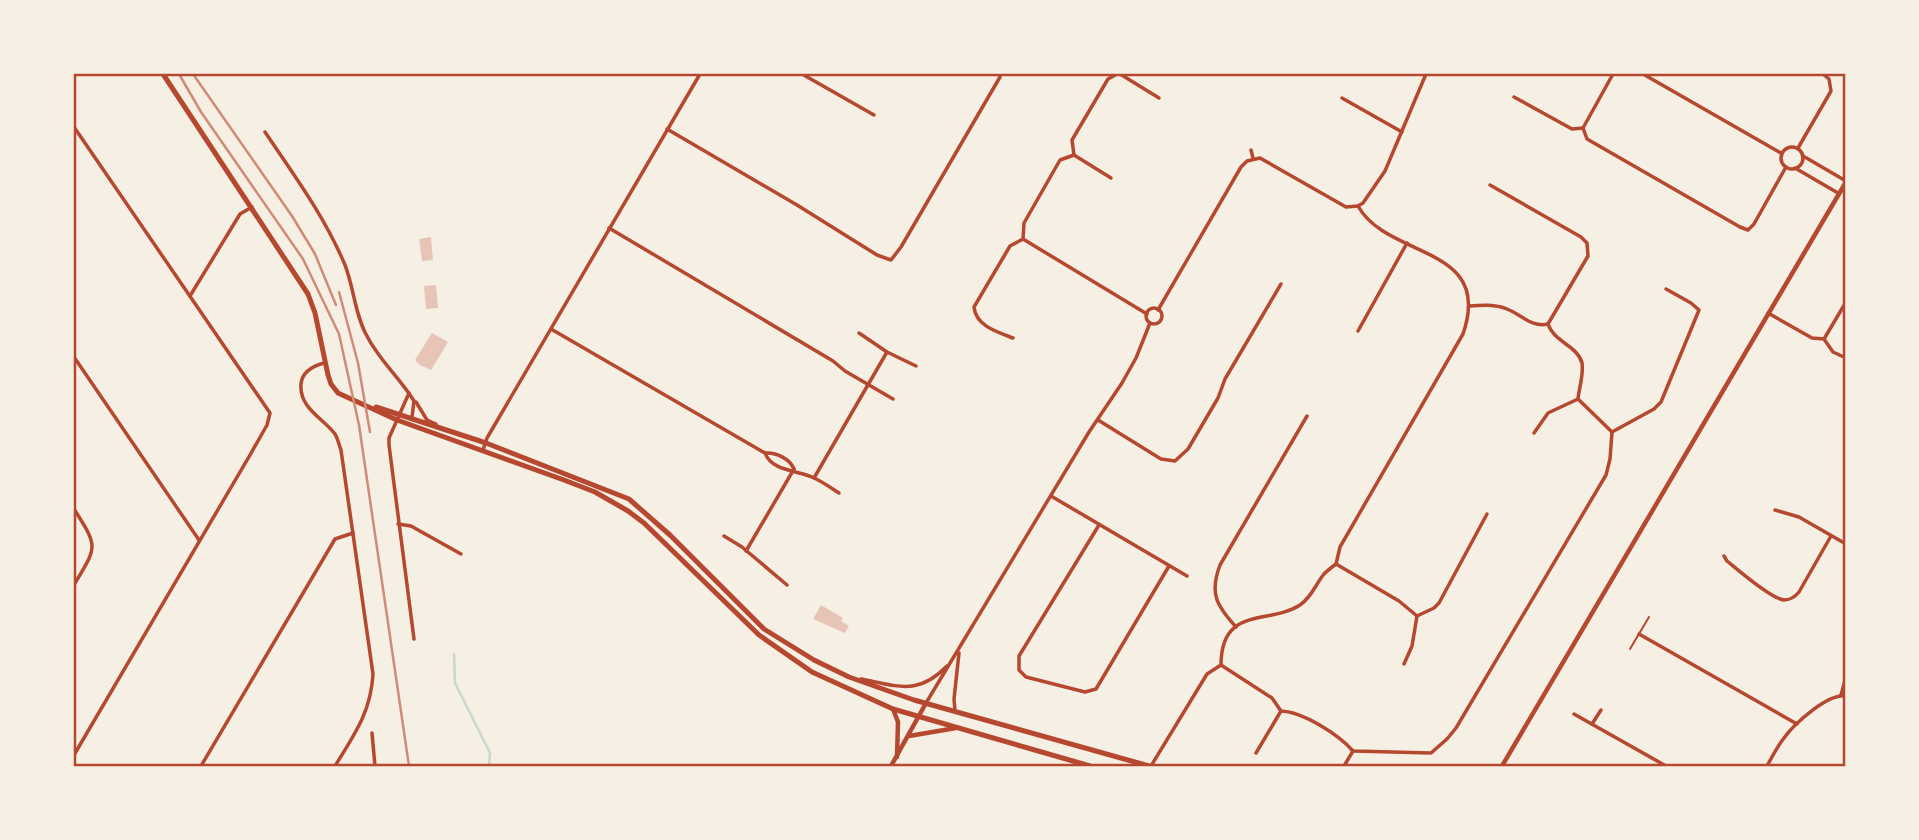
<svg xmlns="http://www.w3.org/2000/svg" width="1919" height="840" font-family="'Roboto Serif',serif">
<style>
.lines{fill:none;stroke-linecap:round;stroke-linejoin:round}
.stream{stroke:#c9d6d2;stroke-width:2.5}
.building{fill:#e6c5b7}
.service{stroke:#b5482f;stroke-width:2}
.minor{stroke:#b5482f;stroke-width:3.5}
.tertiary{stroke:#b5482f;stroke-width:4.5}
.secondary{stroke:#b5482f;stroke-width:5}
.rail{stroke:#cf8b77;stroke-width:2.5}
.neatline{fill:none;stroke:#b5482f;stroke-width:2.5}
</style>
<rect width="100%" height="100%" fill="#f6efe4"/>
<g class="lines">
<path class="stream" d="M454,654L455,683L490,753L489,766"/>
</g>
<g class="building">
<path d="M431,237L433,260L422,261L419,239Z"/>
<path d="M436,285L438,308L426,309L424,286Z"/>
<path d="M432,333L448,342L431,370L420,365L415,360Z"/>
<path d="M821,605L843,618L841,621L849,626L845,633L813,619Z"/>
</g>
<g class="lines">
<path class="service" d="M1630,649L1649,617"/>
<g class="minor">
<path d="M802,74L874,115"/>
<path d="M1117,74L1108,79L1072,140L1074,155L1060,160L1024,223L1023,239L1147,314"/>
<path d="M1120,74L1159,98"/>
<path d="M1613,74L1583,128L1587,139L1740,227L1748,230L1754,224L1786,167"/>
<path d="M1643,74L1781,153"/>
<path d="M1514,97L1572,129L1583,128"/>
<path d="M1342,98L1402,132"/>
<path d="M74,127L270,413L267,425L250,455L74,755"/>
<path d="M667,129L797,205L877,255L891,260L901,247L1000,77L999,74"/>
<path d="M265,132C294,175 325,217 345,265C354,288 355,315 367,336C379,360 400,378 414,401L412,417"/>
<circle cx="1792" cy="158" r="11"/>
<path d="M1798,148L1831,91L1829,79L1823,74"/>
<path d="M1251,150L1253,158"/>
<path d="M1074,155L1111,178"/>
<path d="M1803,156L1846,181"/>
<path d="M1795,168L1838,193"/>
<path d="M1490,185L1581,237L1587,243L1588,256L1548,324"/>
<path d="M609,228L833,361L845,371L893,399"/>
<path d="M190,296L240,214L252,207"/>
<path d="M1469,306C1482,305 1495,304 1507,309C1522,315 1532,328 1548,324C1554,342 1578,346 1582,363C1584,374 1579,388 1578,399L1612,432"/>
<circle cx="1154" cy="316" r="8"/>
<path d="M1158,310L1241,167L1247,161L1260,158L1346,207L1358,206L1363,203L1385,171L1426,74"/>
<path d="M1768,313L1812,338L1824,339L1833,352L1846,358"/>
<path d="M551,329L765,453C776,452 790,459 794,469"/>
<path d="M1358,331L1407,243"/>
<path d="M859,333L887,352L916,366"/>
<path d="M1013,338C997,332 976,326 974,307L1010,246L1023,239"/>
<path d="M1824,339L1846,302"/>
<path d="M74,357L199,540"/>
<path d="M324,363C313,366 302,372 301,384C299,408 323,418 335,434C338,439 339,445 341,450L373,674C371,712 354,735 335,766"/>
<path d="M409,393L389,438V445L414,639"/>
<path d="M416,402L427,420L436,424"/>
<path d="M1098,420L1161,459L1175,461L1188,449L1218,398L1225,379L1281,284"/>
<path d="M1612,432L1654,409L1661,402L1699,310L1691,303L1666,289"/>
<path d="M1534,433L1548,413L1578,399"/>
<path d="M483,450L487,438L700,74"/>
<path d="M765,453C772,472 799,470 814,478C823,482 831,488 839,493"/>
<path d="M814,478L887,352"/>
<path d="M1051,496L1187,576"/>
<path d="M74,509C99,548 97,546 74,585"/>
<path d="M1775,510L1799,517L1846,544"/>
<path d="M398,524L411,526L461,554"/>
<path d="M1099,525L1019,656V670L1026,677L1085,692L1096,689L1169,566"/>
<path d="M724,536L742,547L787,585"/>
<path d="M746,551L794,469"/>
<path d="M1724,556L1727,561C1738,570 1771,599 1784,600C1791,600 1795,597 1799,592L1831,536"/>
<path d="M1336,564L1399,601L1417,616L1412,646L1404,664"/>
<path d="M1417,616L1434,608L1439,603L1487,514"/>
<path d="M1236,627C1217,606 1209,594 1220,565L1307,416"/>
<path d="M1639,634L1797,724"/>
<path d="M1221,665L1272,698L1281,711C1303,712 1338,734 1353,751L1431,753L1447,739L1456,728L1606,475L1610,459L1612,432"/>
<path d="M861,679C898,686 918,696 947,666"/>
<path d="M1841,695L1846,677"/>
<path d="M926,703L1089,432L1122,383L1136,358L1150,323"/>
<path d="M955,711L954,699L959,653"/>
<path d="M1574,714L1666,766"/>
<path d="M1592,724L1601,710"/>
<path d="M372,733L375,766"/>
<path d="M1256,753L1281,711"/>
<path d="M201,766L335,539L353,533"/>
<path d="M1151,766L1207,674L1221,665C1221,605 1270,625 1300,605C1312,597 1315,585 1324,574C1327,571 1332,567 1336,564L1340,547L1463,334C1494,244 1388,260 1358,206"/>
<path d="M1344,766L1353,751"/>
<path d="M1767,766C1772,757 1777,747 1784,738C1794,724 1828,693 1846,696"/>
</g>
<g class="tertiary">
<path d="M893,709L898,722L897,757"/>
<path d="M909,736L956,728"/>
<path d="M891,766L926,703"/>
<path d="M1502,766L1846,182"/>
</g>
<g class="secondary">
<path d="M163,74L308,294L315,313L328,375L331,384L338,393L397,420L564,480L595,492L628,511L644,523L759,635L812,672L893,709L1090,766"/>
<path d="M376,407L486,443L629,499L670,535L764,629L814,660L849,677L914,700L1149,766"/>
</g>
<g class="rail">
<path d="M179,74L201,112L303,259L339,334L359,425L409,766"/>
<path d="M193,74L292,216L315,254L336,305"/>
<path d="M339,292L358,363L370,432"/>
</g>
</g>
<rect width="1919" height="840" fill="none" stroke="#f6efe4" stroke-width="150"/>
<rect x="75" y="75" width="1769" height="690" class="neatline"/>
</svg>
